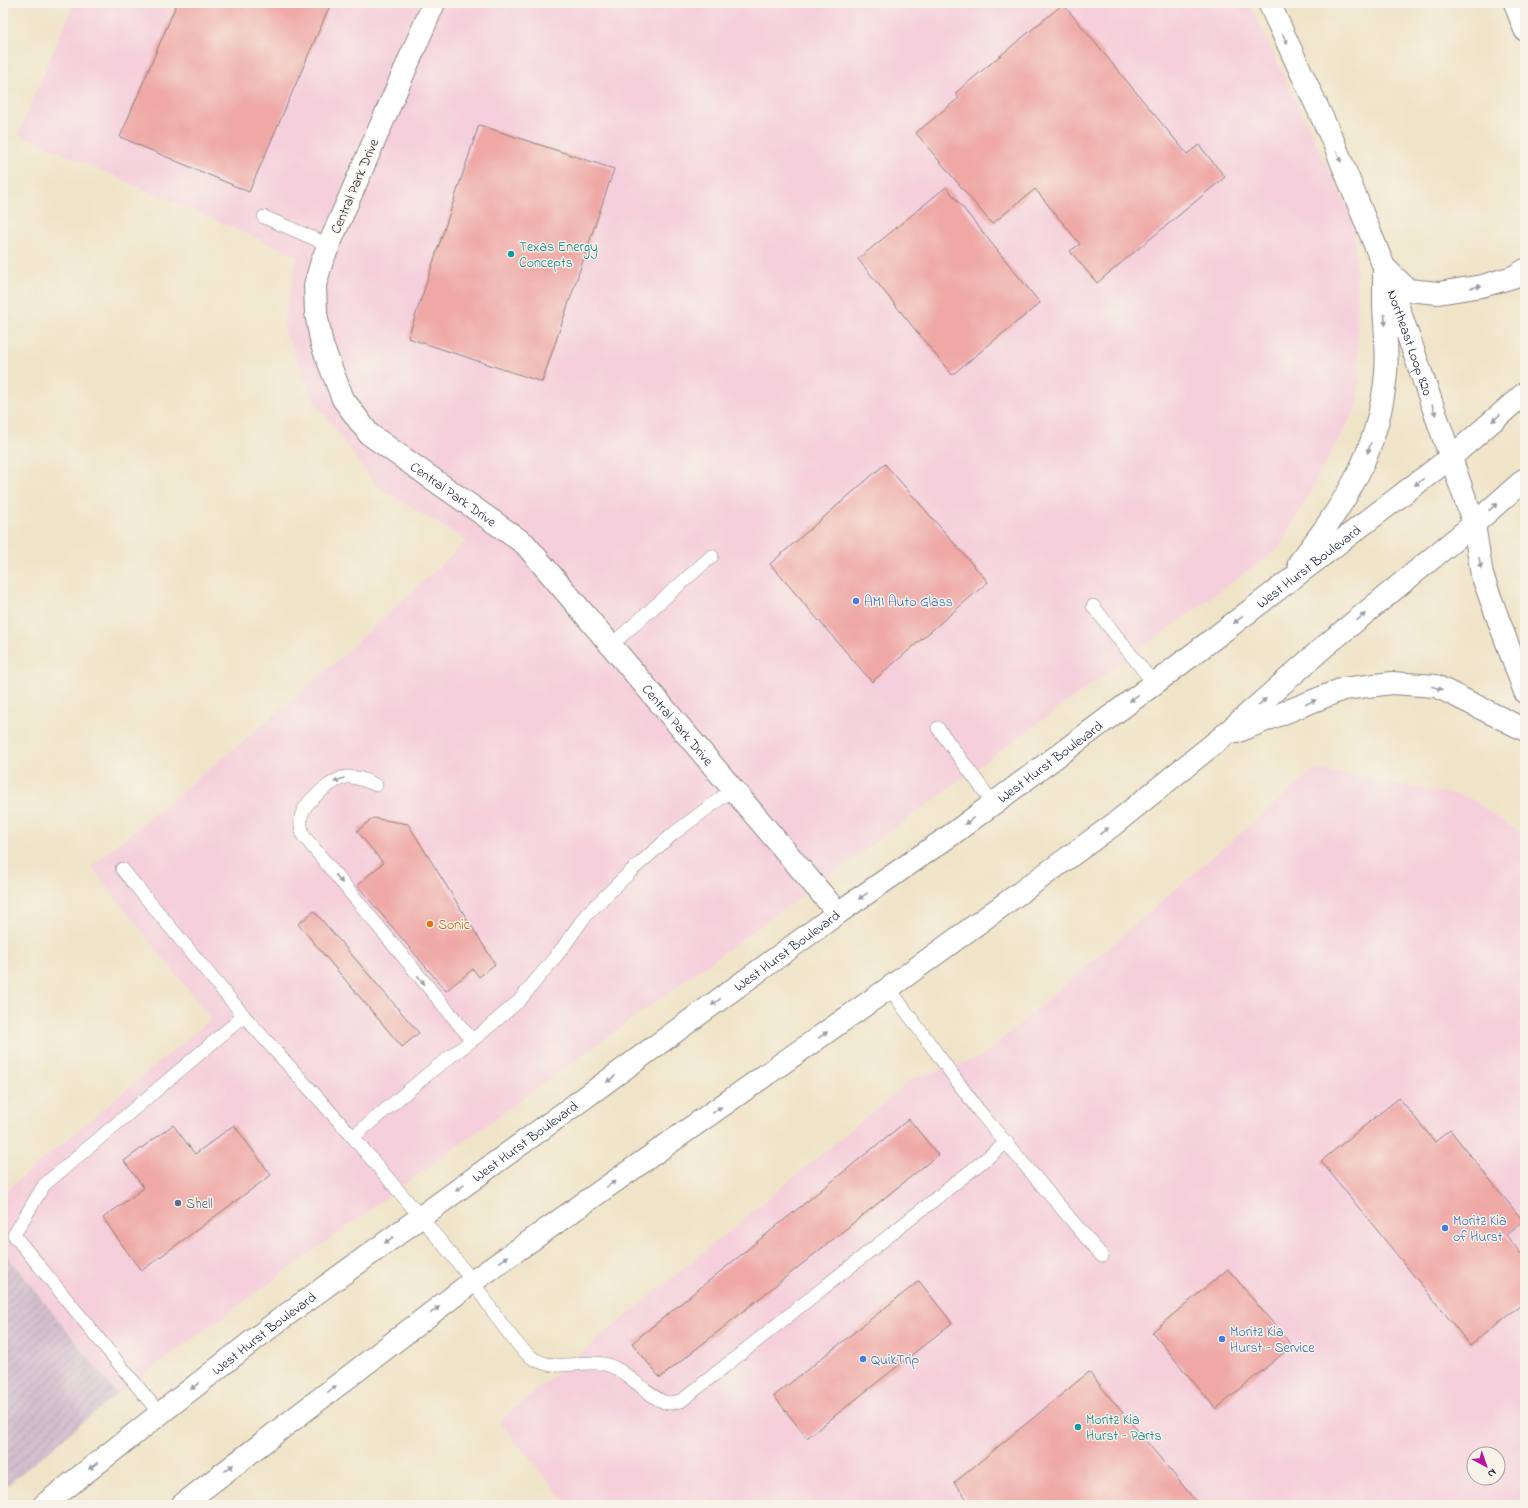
<svg xmlns="http://www.w3.org/2000/svg" width="1528" height="1508" font-family="'Indie Flower',sans-serif">
<style>
.built{fill:#f5cfdb;fill-rule:evenodd}
.industrial{fill:url(#industrial-furrows)}
.building{fill:#efa8a6}
.lines{fill:none;stroke-linecap:round;stroke-linejoin:round}
.lane-casing{stroke:#898382;stroke-width:14}
.street-casing{stroke:#898382;stroke-width:24}
.secondary-casing{stroke:#898382;stroke-width:24}
.primary-casing{stroke:#898382;stroke-width:24}
.highway-casing{stroke:#898382;stroke-width:24}
.lane{stroke:#fff;stroke-width:13}
.street{stroke:#fff;stroke-width:22}
.secondary{stroke:#fff;stroke-width:22}
.primary{stroke:#fff;stroke-width:22}
.highway{stroke:#fff;stroke-width:22}
.oneway{fill:#9c9ca7}
.culture-dot{fill:#0f9aa8;stroke:#f7f3e8;stroke-width:1.5}
.shop-dot{fill:#3f7fe0;stroke:#f7f3e8;stroke-width:1.5}
.food-dot{fill:#e8710a;stroke:#f7f3e8;stroke-width:1.5}
.service-dot{fill:#5c6f8a;stroke:#f7f3e8;stroke-width:1.5}
.labels{text-anchor:middle;stroke-width:3;stroke-linejoin:round;paint-order:stroke}
.street-label{font-size:14px;fill:#22223b;stroke:#f7f3e8}
.culture-label{font-size:14px;fill:#0d838f;stroke:#f7f3e8;text-anchor:start}
.shop-label{font-size:14px;fill:#366cbe;stroke:#f7f3e8;text-anchor:start}
.food-label{font-size:14px;fill:#c56008;stroke:#f7f3e8;text-anchor:start}
.service-label{font-size:14px;fill:#4e5e75;stroke:#f7f3e8;text-anchor:start}
</style>
<defs>
<pattern id="industrial-furrows" width="10" height="10" patternUnits="userSpaceOnUse"><rect width="10" height="10" fill="#d1bdcc"/><path d="M-1 1l2-2M0 10L10 0M9 11l2-2" fill="none" stroke="#b3a2b0"/></pattern>
</defs>
<rect width="100%" height="100%" fill="#f7f3e8"/>
<filter id="ink" filterUnits="userSpaceOnUse"><feTurbulence type="fractalNoise" baseFrequency=".025" numOctaves="2"/><feDisplacementMap in="SourceGraphic" scale="8" xChannelSelector="R" yChannelSelector="G"/><feConvolveMatrix kernelMatrix="1 2 1 2 8 2 1 2 1" color-interpolation-filters="sRGB"/></filter>
<filter id="wash" filterUnits="userSpaceOnUse"><feTurbulence type="fractalNoise" baseFrequency=".012" numOctaves="4" result="noise"/><feDisplacementMap in="SourceGraphic" scale="16" xChannelSelector="R" yChannelSelector="G"/><feGaussianBlur stdDeviation="0.9" result="paint"/><feColorMatrix in="noise" values="0 0 0 0 0 0 0 0 0 0 0 0 0 0 0 0 0 1.4 0 .05"/><feComposite in="paint" operator="in"/></filter>
<g filter="url(#wash)">
<rect width="100%" height="100%" fill="#f0e4c8"/>
<g class="built">
<path d="M74,3H1249L1355,224L1359,403L1279,548L117,1394L3,1250V1193L211,1019L91,866L307,688L467,541L376,486L311,396L283,326L297,256L18,134Z"/>
<path d="M1315,769L1468,797L1525,836V1505H568L499,1421L914,1078L980,1058ZM1474,1454H1498V1478H1474Z"/>
</g>
<path class="industrial" d="M3,1250L117,1394L3,1489Z"/>
<g id="blocks">
<g class="building">
<path d="M177,3H331L249,192L120,137Z"/>
<path d="M1063,4L1187,154L1199,145L1225,177L1097,283L1070,251L1080,244L1035,189L992,224L916,133L959,98L955,93Z"/>
<path d="M479,125L614,169L542,382L408,338Z"/>
<path d="M946,187L1040,303L952,375L858,259Z"/>
<path d="M885,464L988,582L872,682L770,564Z"/>
<path d="M373,818L408,824L495,964L479,977L473,969L446,991L357,885L383,863L357,831Z"/>
<path d="M314,911L419,1033L402,1047L298,924Z"/>
<path d="M1399,1098L1435,1142L1450,1130L1523,1221L1506,1235L1525,1259V1302L1470,1345L1321,1161Z"/>
<path d="M909,1119L938,1155L660,1378L632,1343Z"/>
<path d="M173,1125L195,1154L234,1125L271,1175L141,1271L103,1218L144,1188L124,1161Z"/>
<path d="M1228,1269L1292,1346L1216,1409L1152,1332Z"/>
<path d="M919,1281L952,1323L807,1438L774,1396Z"/>
<path d="M1089,1372L1199,1505H972L954,1483Z"/>
</g>
</g>
</g>
<g filter="url(#ink)">
<use href="#blocks" fill-opacity="0" stroke="#898382" stroke-width="1"/>
<g class="lines">
<g class="lane-casing">
<g id="lane">
<path d="M264,217L329,245"/>
<path d="M1093,606L1154,684"/>
<path d="M611,645L712,556"/>
<path d="M938,728L993,803"/>
<path d="M376,785C366,781 357,776 346,777C333,779 308,800 303,811C299,819 301,827 303,835L472,1040"/>
<path d="M733,789L673,834L630,872L586,915L561,950L519,1001L479,1035L434,1069L353,1137C393,1185 435,1232 473,1282C488,1303 515,1349 536,1360C560,1373 589,1356 613,1367C631,1374 652,1401 669,1403C673,1403 678,1401 681,1401L1007,1142"/>
<path d="M122,869L244,1016L353,1137"/>
<path d="M889,988L979,1111L1102,1256"/>
<path d="M160,1414L14,1235L44,1185L244,1016"/>
</g>
</g>
<g class="street-casing">
<g id="street">
<path id="s1" d="M434,3L322,261L315,285L316,313L322,345L343,399L369,434L525,544L838,913"/>
</g>
</g>
<g class="secondary-casing">
<g id="secondary">
<path id="s2" d="M1269,3L1333,141L1384,267L1474,524L1482,575L1525,692"/>
<path d="M1386,269L1408,290L1438,293L1482,286L1513,277L1525,270"/>
</g>
</g>
<g class="primary-casing">
<g id="primary">
<path d="M1299,563C1346,503 1379,451 1386,373C1388,351 1385,329 1384,306C1384,293 1384,280 1384,267"/>
<path d="M1236,732L1343,689L1392,683L1436,686L1525,730"/>
<path id="s3" d="M44,1505L274,1324L838,913L951,835L1154,684L1450,458L1525,393"/>
<path d="M182,1505L472,1282L889,988L1113,825L1222,737L1325,646L1474,524L1525,479"/>
</g>
</g>
<g class="highway-casing">
<path id="highway" d="M1515,3L1525,30"/>
</g>
<use href="#lane" class="lane"/>
<use href="#street" class="street"/>
<use href="#secondary" class="secondary"/>
<use href="#primary" class="primary"/>
<use href="#highway" class="highway"/>
</g>
<defs><path id="oneway-solid" d="M-6-.8H1V-3.2L6.5 0L1 3.2V.8H-6Z"/></defs>
<g class="oneway">
<use href="#oneway-solid" transform="translate(1285 39) rotate(65)"/>
<use href="#oneway-solid" transform="translate(1339 157) rotate(68)"/>
<use href="#oneway-solid" transform="translate(1476 287) rotate(-10)"/>
<use href="#oneway-solid" transform="translate(1385 320) rotate(85)"/>
<use href="#oneway-solid" transform="translate(1434 410) rotate(71)"/>
<use href="#oneway-solid" transform="translate(1496 418) rotate(139)"/>
<use href="#oneway-solid" transform="translate(1369 448) rotate(109)"/>
<use href="#oneway-solid" transform="translate(1419 482) rotate(142)"/>
<use href="#oneway-solid" transform="translate(1493 507) rotate(-41)"/>
<use href="#oneway-solid" transform="translate(1480 563) rotate(81)"/>
<use href="#oneway-solid" transform="translate(1361 617) rotate(-39)"/>
<use href="#oneway-solid" transform="translate(1238 620) rotate(143)"/>
<use href="#oneway-solid" transform="translate(1437 688) rotate(17)"/>
<use href="#oneway-solid" transform="translate(1134 698) rotate(143)"/>
<use href="#oneway-solid" transform="translate(1262 702) rotate(-41)"/>
<use href="#oneway-solid" transform="translate(1311 702) rotate(-22)"/>
<use href="#oneway-solid" transform="translate(339 780) rotate(158)"/>
<use href="#oneway-solid" transform="translate(969 821) rotate(143)"/>
<use href="#oneway-solid" transform="translate(1104 831) rotate(-36)"/>
<use href="#oneway-solid" transform="translate(339 879) rotate(49)"/>
<use href="#oneway-solid" transform="translate(863 896) rotate(145)"/>
<use href="#oneway-solid" transform="translate(421 980) rotate(51)"/>
<use href="#oneway-solid" transform="translate(716 1002) rotate(144)"/>
<use href="#oneway-solid" transform="translate(823 1035) rotate(-35)"/>
<use href="#oneway-solid" transform="translate(611 1079) rotate(144)"/>
<use href="#oneway-solid" transform="translate(717 1110) rotate(-35)"/>
<use href="#oneway-solid" transform="translate(611 1184) rotate(-35)"/>
<use href="#oneway-solid" transform="translate(460 1188) rotate(144)"/>
<use href="#oneway-solid" transform="translate(389 1240) rotate(144)"/>
<use href="#oneway-solid" transform="translate(504 1259) rotate(-36)"/>
<use href="#oneway-solid" transform="translate(435 1310) rotate(-37)"/>
<use href="#oneway-solid" transform="translate(195 1386) rotate(142)"/>
<use href="#oneway-solid" transform="translate(332 1389) rotate(-37)"/>
<use href="#oneway-solid" transform="translate(93 1466) rotate(142)"/>
<use href="#oneway-solid" transform="translate(229 1468) rotate(-37)"/>
</g>
</g>
<g class="culture-dot">
<circle cx="511" cy="254" r="4"/>
<circle cx="1078" cy="1427" r="4"/>
</g>
<g class="shop-dot">
<circle cx="856" cy="601" r="4"/>
<circle cx="1445" cy="1228" r="4"/>
<circle cx="1222" cy="1339" r="4"/>
<circle cx="863" cy="1359" r="4"/>
</g>
<circle class="food-dot" cx="430" cy="924" r="4"/>
<circle class="service-dot" cx="178" cy="1203" r="4"/>
<g class="labels">
<g class="street-label">
<text transform="translate(354 186) rotate(-67)" y="5">Central Park Drive</text>
<text dy="5" stroke="none"><textPath href="#s2" startOffset="368">Northeast Loop 820</textPath></text>
<text dy="5" stroke="none"><textPath href="#s1" startOffset="572">Central Park Drive</textPath></text>
<text dy="5" stroke="none"><textPath href="#s3" startOffset="1575">West Hurst Boulevard</textPath></text>
<text dy="5" stroke="none"><textPath href="#s1" startOffset="896">Central Park Drive</textPath></text>
<text dy="5" stroke="none"><textPath href="#s3" startOffset="1251">West Hurst Boulevard</textPath></text>
<text dy="5" stroke="none"><textPath href="#s3" startOffset="927">West Hurst Boulevard</textPath></text>
<text dy="5" stroke="none"><textPath href="#s3" startOffset="603">West Hurst Boulevard</textPath></text>
<text dy="5" stroke="none"><textPath href="#s3" startOffset="279">West Hurst Boulevard</textPath></text>
</g>
<g class="culture-label">
<text x="519" y="251">Texas Energy<tspan x="519" dy="16">Concepts</tspan></text>
<text x="1086" y="1424">Moritz Kia<tspan x="1086" dy="16">Hurst - Parts</tspan></text>
</g>
<g class="shop-label">
<text x="864" y="606">AMI Auto Glass</text>
<text x="1453" y="1225">Moritz Kia<tspan x="1453" dy="16">of Hurst</tspan></text>
<text x="1230" y="1336">Moritz Kia<tspan x="1230" dy="16">Hurst - Service</tspan></text>
<text x="871" y="1364">QuikTrip</text>
</g>
<g class="food-label">
<text x="438" y="929">Sonic</text>
</g>
<g class="service-label">
<text x="186" y="1208">Shell</text>
</g>
</g>
<rect width="1528" height="1508" fill="none" stroke="#f7f3e8" stroke-width="16"/>
<g transform="translate(1486 1466) rotate(140)"><circle r="19" fill="#f7f3e8" stroke="#a29fa3"/>
<path d="M0-3L7 15L0 10L-7 15Z" fill="#b5179e"/>
<text y="-6" font-size="11" font-weight="bold" text-anchor="middle" fill="#22223b">N</text>
</g>
</svg>
